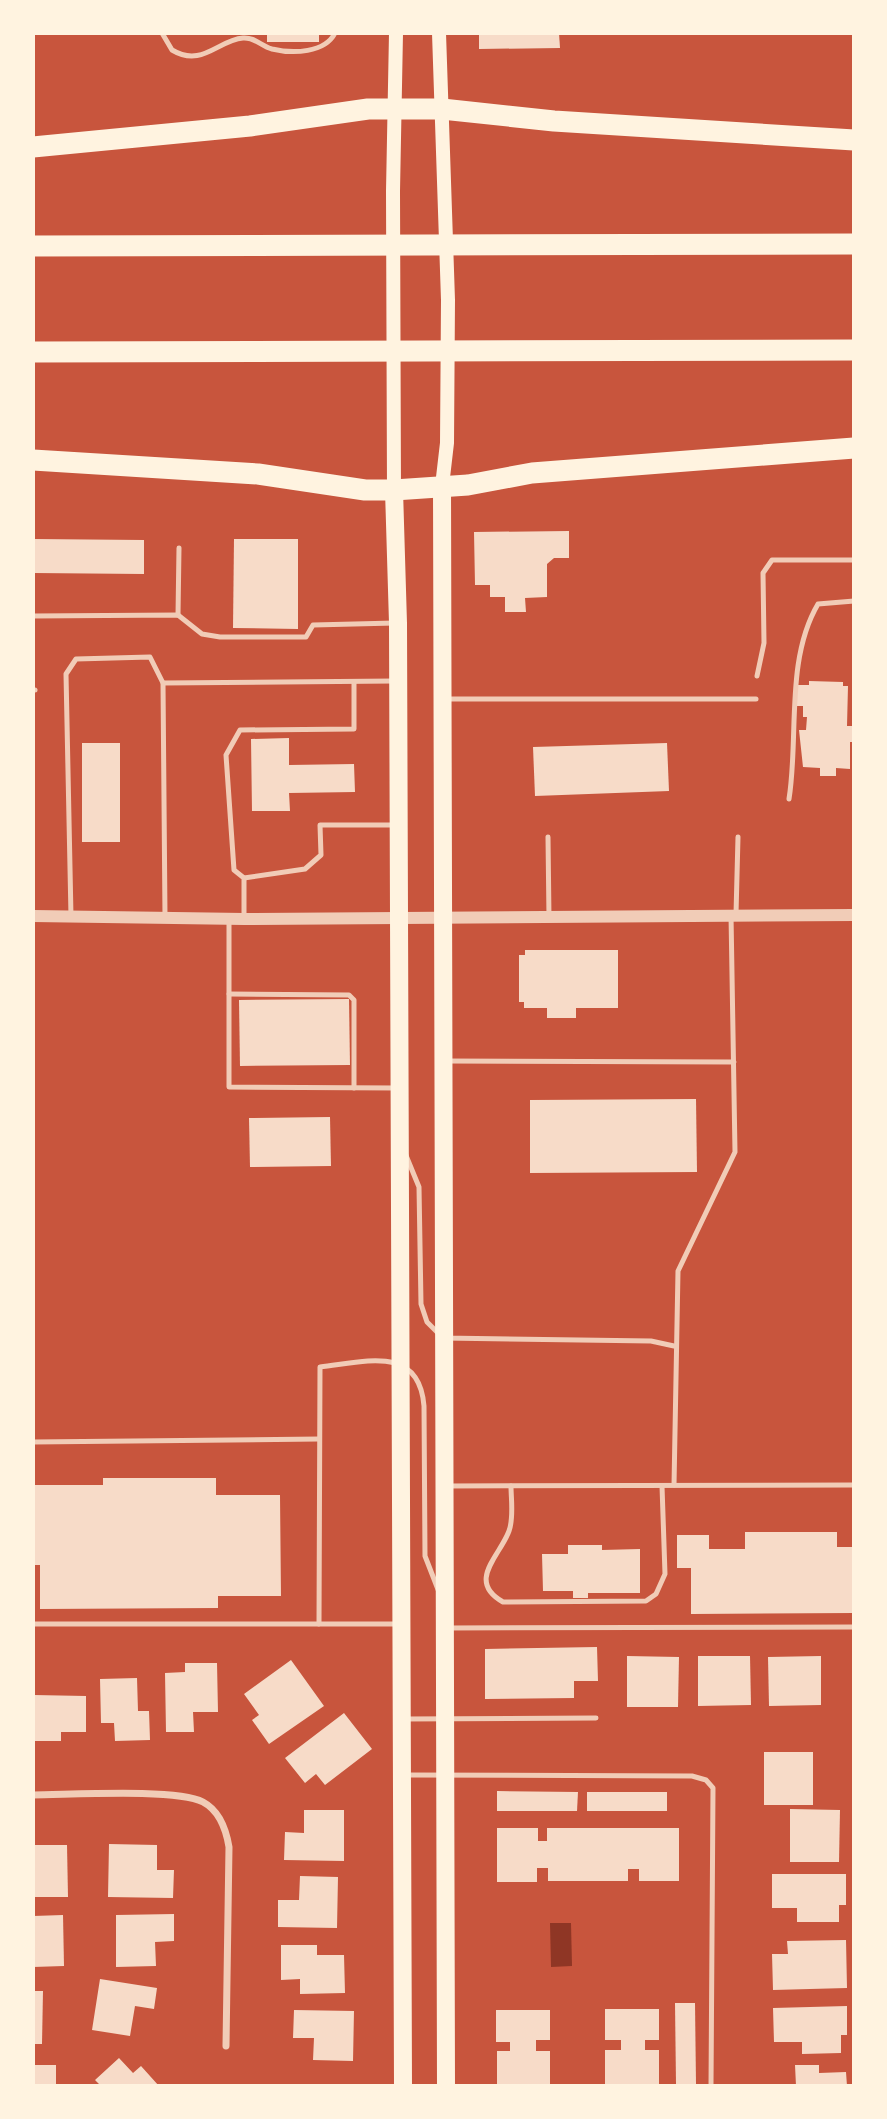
<svg xmlns="http://www.w3.org/2000/svg" width="887" height="2119" font-family="Lato,sans-serif">
<style>
.water{fill:#8f3625}
.building{fill:#f7dbc8}
.lines{fill:none;stroke-linecap:round;stroke-linejoin:round}
.service{stroke:#f1ccb7;stroke-width:5}
.minor{stroke:#f1ccb7;stroke-width:7}
.tertiary{stroke:#f1ccb7;stroke-width:12}
.secondary{stroke:#fff3e0;stroke-width:14}
.primary{stroke:#fff3e0;stroke-width:18}
.motorway{stroke:#fff3e0;stroke-width:21}
</style>
<rect width="100%" height="100%" fill="#c8553d"/>
<path class="water" d="M550,1923H571L572,1966L551,1967Z"/>
<g class="building">
<rect x="267" y="33" width="52" height="9"/>
<path d="M479,33H559L560,48L479,49Z"/>
<path d="M569,531V558H554L547,564V597L525,598L526,612H505V597H490V585H475L474,532Z"/>
<path d="M33,539L144,540V574L33,573Z"/>
<path d="M234,539H298V629L233,628Z"/>
<path d="M809,681L843,682V686H848L847,726H854V742H850V769L836,768V776H820V768L803,767L799,730H806L807,717H803V706H797V685H809Z"/>
<path d="M289,738V765L354,764L355,792L289,793L290,811H252L251,739Z"/>
<rect x="82" y="743" width="38" height="99"/>
<path d="M667,743L669,791L535,796L533,747Z"/>
<path d="M525,950H618V1008H576V1018H547V1008H524V1002H519V955H525Z"/>
<path d="M349,999L350,1065L240,1066L239,1000Z"/>
<path d="M696,1099L697,1172L530,1173V1100Z"/>
<path d="M330,1117L331,1166L250,1167L249,1118Z"/>
<path d="M103,1478H216V1495H280L281,1596H218V1608L40,1609V1565H33V1485H103Z"/>
<path d="M745,1532H837V1547H854V1613L691,1614V1568H677V1535H709V1549H745Z"/>
<path d="M568,1545H602V1550L640,1549V1593H588V1598H573V1591H543L542,1554H568Z"/>
<path d="M597,1647L598,1681H574V1698L485,1699V1649Z"/>
<path d="M627,1656L679,1657L678,1707H627Z"/>
<path d="M698,1656H750L751,1705L698,1706Z"/>
<path d="M821,1656V1705L769,1706L768,1657Z"/>
<path d="M291,1660L324,1706L269,1744L252,1720L259,1715L244,1694Z"/>
<path d="M185,1663H217L218,1712H193L194,1732H166L165,1673L185,1672Z"/>
<path d="M137,1678L138,1711H149L150,1740L115,1741L114,1723H101L100,1679Z"/>
<path d="M34,1695L86,1696V1732H61V1741H33Z"/>
<path d="M344,1713L372,1749L325,1785L316,1774L305,1783L285,1758Z"/>
<rect x="764" y="1752" width="49" height="53"/>
<path d="M497,1791L578,1792L577,1811H497Z"/>
<rect x="587" y="1792" width="80" height="19"/>
<path d="M790,1809L840,1810L839,1862H790Z"/>
<path d="M304,1810H344V1861L284,1860L285,1832L304,1833Z"/>
<path d="M497,1828H538V1841H547V1828H679V1881H639V1869H628V1881H548V1868H537V1882H497Z"/>
<path d="M109,1844L157,1845V1870H174L173,1898L108,1897Z"/>
<path d="M33,1845H67L68,1897H33Z"/>
<path d="M772,1874H846V1905H839V1922H797V1908H772Z"/>
<path d="M300,1876L338,1877L337,1928L278,1927V1900H299Z"/>
<path d="M174,1914V1941L155,1942L156,1966L116,1967V1915Z"/>
<path d="M63,1915L64,1966L33,1967V1916Z"/>
<path d="M846,1940L847,1988L773,1990L772,1954H788L787,1941Z"/>
<path d="M281,1945H317V1955H344L345,1993L300,1994V1979L281,1980Z"/>
<path d="M100,1979L157,1988L154,2009L135,2006L130,2036L92,2030Z"/>
<path d="M33,1991H43L42,2044H33Z"/>
<path d="M675,2003H695L696,2084H676Z"/>
<path d="M847,2006V2035H841V2053L802,2054V2042H774L773,2008Z"/>
<path d="M605,2009H659V2040H645V2050H659V2086H605V2050H621V2040H605Z"/>
<path d="M294,2010L354,2011L353,2061L313,2060L314,2038H293Z"/>
<path d="M496,2010H550V2040H536V2051H550V2086H497V2051H510V2042H496Z"/>
<path d="M119,2058L133,2073L141,2066L159,2086H101L95,2080Z"/>
<rect x="33" y="2065" width="23" height="21"/>
<path d="M795,2065H819V2073L846,2072L847,2086H796Z"/>
</g>
<g class="lines">
<g class="service">
<path d="M162,33L172,50C202,68 218,40 243,38C255,37 261,46 272,49C293,54 325,53 335,33"/>
<path d="M178,615L179,548"/>
<path d="M33,616L178,615L202,634L220,637H306L313,625L395,623"/>
<path d="M757,676L764,643L763,573L772,560H854"/>
<path d="M163,683L394,681"/>
<path d="M33,690H35"/>
<path d="M444,699H756"/>
<path d="M789,799C799,737 785,660 818,604L854,601"/>
<path d="M548,837L549,918"/>
<path d="M244,878L305,869L321,855L320,825H396"/>
<path d="M736,914L738,837"/>
<path d="M71,916L66,674L76,659L150,657L163,683L165,916"/>
<path d="M229,918V1087L397,1088"/>
<path d="M244,919V878L234,870L226,755L240,730L354,729V683"/>
<path d="M229,994L349,995L354,1000V1088"/>
<path d="M446,1061L734,1062"/>
<path d="M405,1153L419,1187L421,1304L427,1322L443,1338L651,1341L674,1346"/>
<path d="M33,1442L319,1439"/>
<path d="M674,1485L678,1271L735,1152L731,915"/>
<path d="M446,1486L854,1485"/>
<path d="M511,1486C511,1499 514,1518 509,1531C500,1556 466,1581 503,1602L646,1601L656,1594L665,1574L662,1486"/>
<path d="M33,1624H319L320,1367C364,1362 419,1344 424,1406L425,1556L439,1592"/>
<path d="M319,1624H397"/>
<path d="M447,1628L854,1627"/>
<path d="M405,1719L596,1718"/>
<path d="M405,1775L692,1776L706,1780L713,1788L711,2086"/>
</g>
<path class="minor" d="M33,1795C68,1795 176,1788 203,1802C220,1811 226,1829 229,1847L226,2046"/>
<path class="tertiary" d="M33,916L244,919L854,915"/>
<g class="secondary">
<path d="M439,33L448,300L447,443L442,486"/>
<path d="M394,490L393,191L396,33"/>
</g>
<g class="primary">
<path d="M442,486L446,2086"/>
<path d="M394,490L398,623L403,2086"/>
</g>
<g class="motorway">
<path d="M33,147L250,126L368,109H442L554,121L854,140"/>
<path d="M33,246L854,244"/>
<path d="M33,352L854,350"/>
<path d="M33,460L258,474L365,490H394L468,485L532,473L854,448"/>
</g>
</g>
<rect width="887" height="2119" fill="none" stroke="#fff3e0" stroke-width="70"/>
</svg>
